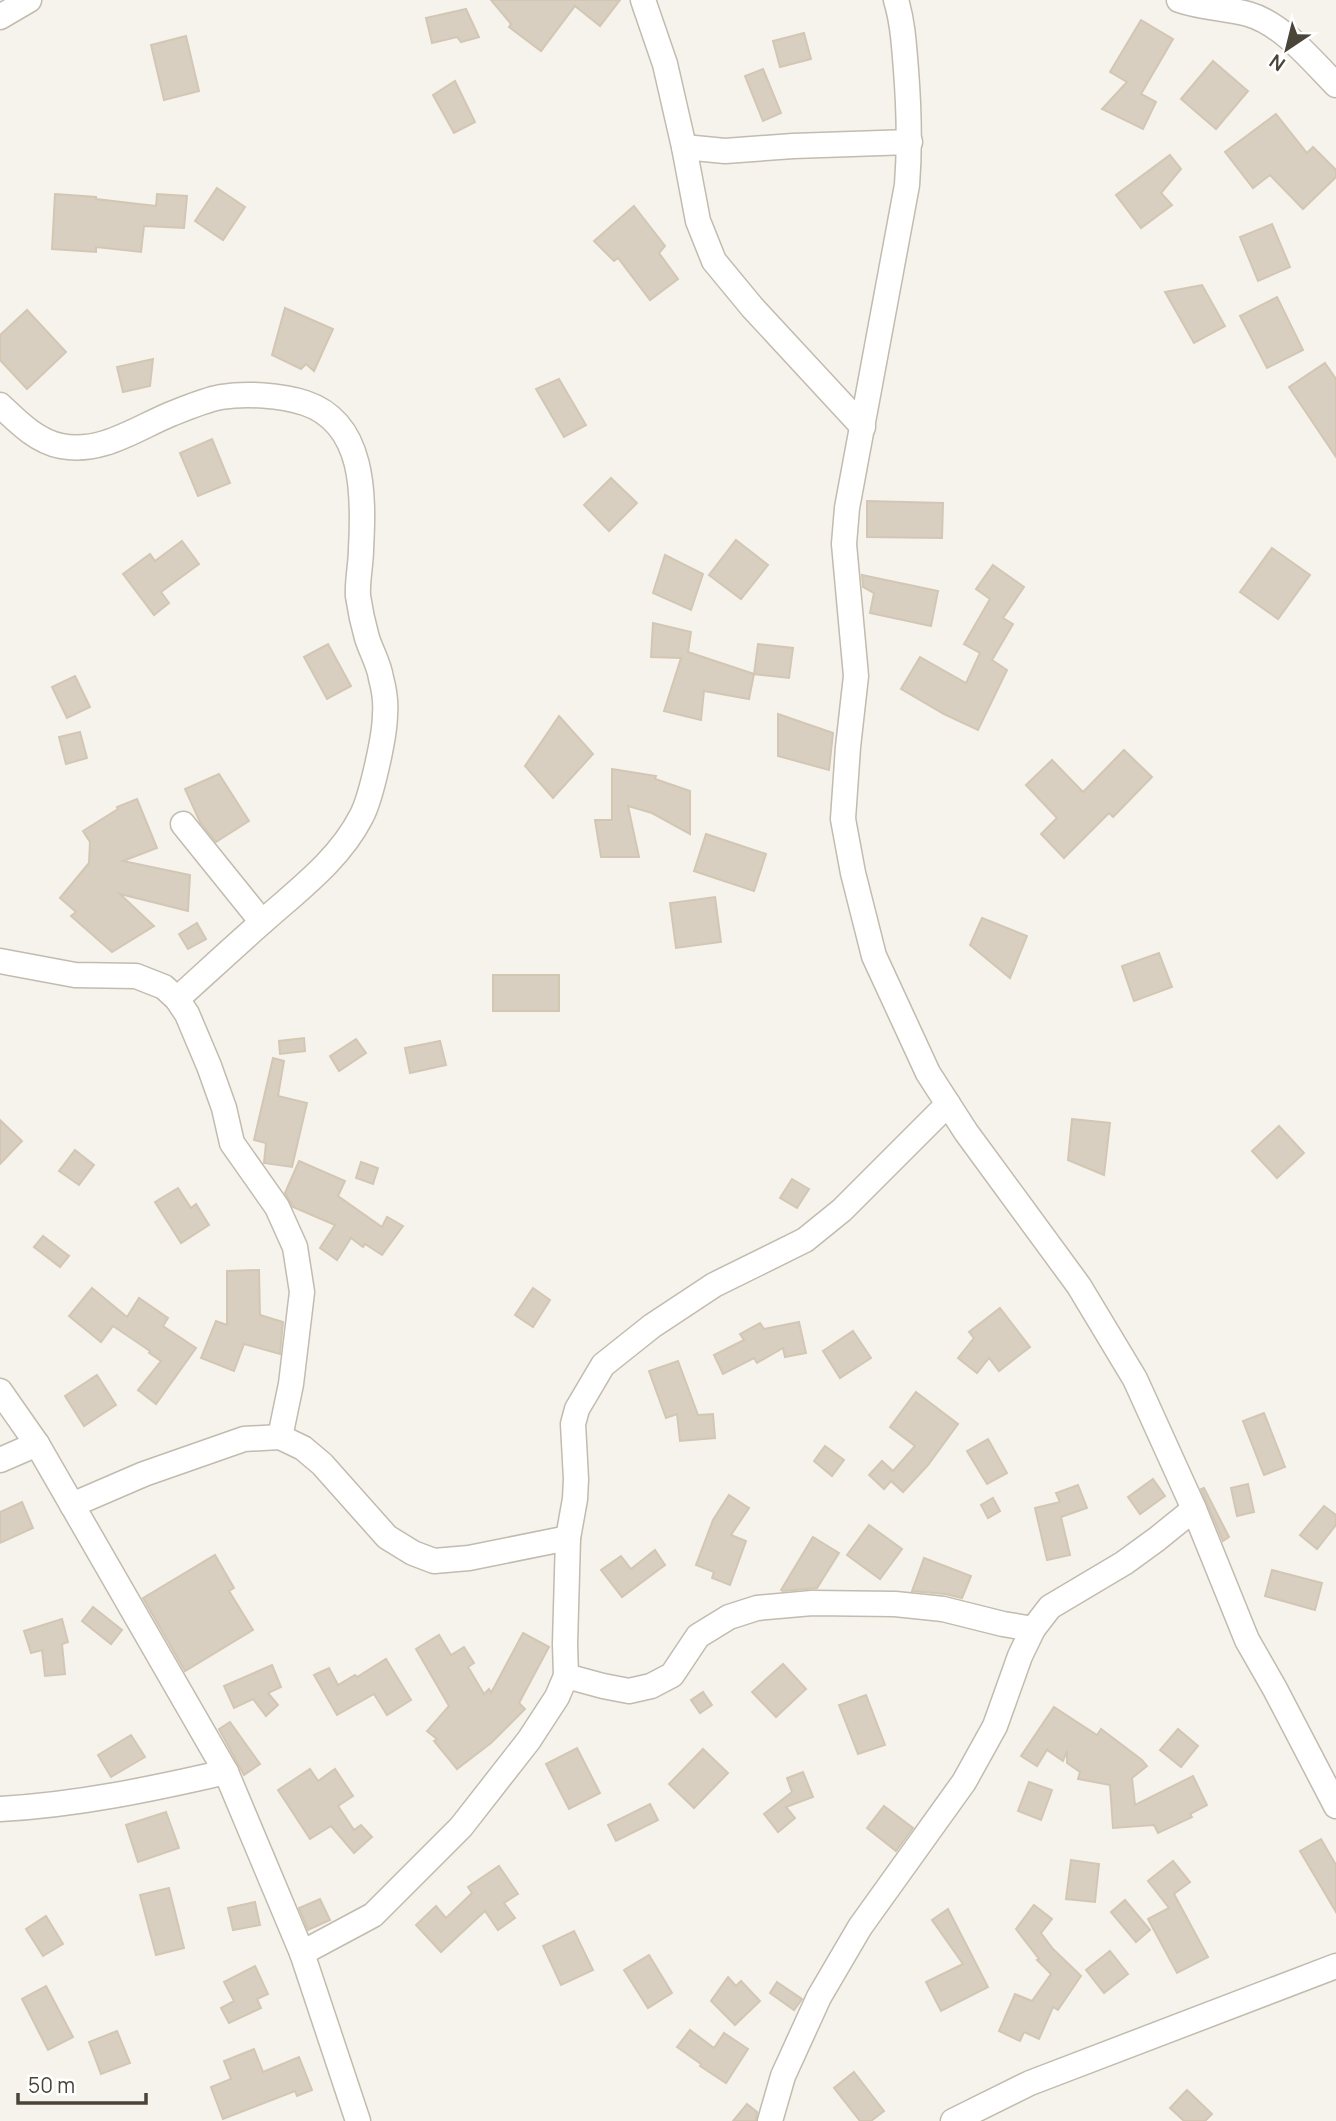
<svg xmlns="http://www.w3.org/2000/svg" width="1336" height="2121" font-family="Manrope,sans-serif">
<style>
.building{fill:#d8cfc1;stroke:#d3c7b4;stroke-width:2}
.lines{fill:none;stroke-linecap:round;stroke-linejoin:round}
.minor-casing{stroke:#c2bbae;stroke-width:27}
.minor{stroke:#fff;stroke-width:24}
</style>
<rect width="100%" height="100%" fill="#f6f3ec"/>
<g class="building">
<path d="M491,0H620L600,26L575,6L541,51L509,27L511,24Z"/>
<path d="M466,9L479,37L461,42L457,37L432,43L426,18Z"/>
<path d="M1141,20L1173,39L1141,94L1156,102L1143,129L1102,109L1127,82L1110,72Z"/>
<path d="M804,33L811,59L780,67L773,41Z"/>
<path d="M186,36L199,91L164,100L151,45Z"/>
<path d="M1213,61L1248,91L1216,129L1181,99Z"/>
<path d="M763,69L781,113L763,121L745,76Z"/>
<path d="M455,81L475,122L454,133L433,95Z"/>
<path d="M1276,114L1307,153L1313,147L1336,170V177L1303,209L1270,175L1253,188L1225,152Z"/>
<path d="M1170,155L1181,169L1161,193L1172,205L1141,228L1116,195Z"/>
<path d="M217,188L245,207L223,240L195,221Z"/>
<path d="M55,194L96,197V199L156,206L157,194L187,196L184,228L144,226L141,252L96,247V252L52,249Z"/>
<path d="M634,206L665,246L659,253L678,279L650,300L618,258L614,261L594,241Z"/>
<path d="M1272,224L1290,267L1258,281L1240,237Z"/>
<path d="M1202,285L1225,326L1194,343L1165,292Z"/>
<path d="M1277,297L1303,350L1267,368L1240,316Z"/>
<path d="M285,308L333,329L314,371L306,364L301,369L272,355Z"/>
<path d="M27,310L66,352L27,389L0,360V335Z"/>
<path d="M153,359L150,386L123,392L117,367Z"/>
<path d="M1325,363L1336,379V457L1289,387Z"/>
<path d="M559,379L586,425L564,437L536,389Z"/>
<path d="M212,439L230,483L198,496L180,453Z"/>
<path d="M611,478L637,503L609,531L584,505Z"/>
<path d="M867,501L943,503L942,538L867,537Z"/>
<path d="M736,540L768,565L741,599L709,575Z"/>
<path d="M182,541L199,564L161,592L169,603L154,615L123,574L150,554L155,561Z"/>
<path d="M1272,548L1310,575L1278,619L1240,592Z"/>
<path d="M665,555L703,574L691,610L653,593Z"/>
<path d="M993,565L1024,587L1003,618L1013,624L992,660L1007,670L978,730L944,714L901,689L920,657L966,683L980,653L964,644L990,599L976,589Z"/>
<path d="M862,575L938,591L931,626L870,613L874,593L863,587Z"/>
<path d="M653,623L691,632L688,652L754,674L749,699L704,691L701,720L664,711L681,658L651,657Z"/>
<path d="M328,644L351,686L327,699L304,657Z"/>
<path d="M758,644L793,648L789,678L754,674Z"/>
<path d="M75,676L90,707L67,718L52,687Z"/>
<path d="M778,714L833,733L829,770L778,756Z"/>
<path d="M559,716L593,754L553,798L525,766Z"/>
<path d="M80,732L87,758L66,764L59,737Z"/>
<path d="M1124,750L1152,777L1113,817L1109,813L1064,858L1041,834L1057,818L1026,785L1052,760L1083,792Z"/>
<path d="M612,769L656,776L655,779L690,791V834L652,813L628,806L639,857H601L595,820H612Z"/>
<path d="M219,774L249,821L216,842L200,822L185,789Z"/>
<path d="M137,799L157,848L123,861L190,875L188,911L120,894L154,926L112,952L71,916L76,912L60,898L89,863L90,842L83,831L118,809L117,807Z"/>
<path d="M706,834L766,854L754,891L694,871Z"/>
<path d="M715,897L721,942L676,948L670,903Z"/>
<path d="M982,918L1027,936L1010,978L970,945Z"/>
<path d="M197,923L206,939L188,949L179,934Z"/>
<path d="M1159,953L1172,987L1134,1001L1122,966Z"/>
<rect x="493" y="975" width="66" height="36"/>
<path d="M304,1038L305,1051L280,1054L279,1041Z"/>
<path d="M356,1039L366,1053L339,1071L330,1056Z"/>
<path d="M440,1041L446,1065L410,1073L405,1048Z"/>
<path d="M273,1058L284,1061L278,1096L307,1103L292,1167L264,1163L266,1143L254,1140Z"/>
<path d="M1072,1119L1110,1123L1104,1175L1068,1160Z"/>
<path d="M0,1120L22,1141L0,1164Z"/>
<path d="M1279,1126L1304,1153L1277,1178L1252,1151Z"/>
<path d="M75,1150L94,1165L79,1185L59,1171Z"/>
<path d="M299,1161L345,1181L338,1196L382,1227L387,1217L403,1226L382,1255L365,1244L363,1247L351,1238L337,1260L320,1248L335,1225L293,1207L285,1193Z"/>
<path d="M361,1162L378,1168L373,1184L356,1178Z"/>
<path d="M792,1179L809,1189L797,1208L780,1198Z"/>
<path d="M178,1188L191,1208L196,1204L209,1225L181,1243L155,1202Z"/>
<path d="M43,1236L69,1256L60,1267L34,1247Z"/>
<path d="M259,1270L260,1315L283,1322L280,1354L244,1344L234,1371L201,1358L216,1321L227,1325V1271Z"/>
<path d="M92,1288L127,1317L139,1298L168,1318L163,1326L196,1348L156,1404L138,1390L161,1361L149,1353L150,1351L113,1326L101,1342L69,1316Z"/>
<path d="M533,1288L550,1300L533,1327L515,1315Z"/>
<path d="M1000,1308L1030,1347L999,1371L989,1358L977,1373L958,1358L974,1338L969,1332Z"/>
<path d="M799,1322L806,1353L785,1357L783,1348L757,1363L754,1358L723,1374L714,1355L744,1340L740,1334L760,1323L764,1329Z"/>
<path d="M853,1331L871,1358L840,1378L823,1351Z"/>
<path d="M678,1361L698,1415L713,1414L715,1438L680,1441L677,1414L666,1418L649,1371Z"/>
<path d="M97,1375L116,1405L84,1426L65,1396Z"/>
<path d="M916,1392L958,1424L928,1465L903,1492L891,1481L884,1489L869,1475L882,1461L893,1471L915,1446L890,1427Z"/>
<path d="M1264,1413L1285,1467L1264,1475L1243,1421Z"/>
<path d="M988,1439L1007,1473L987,1484L967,1451Z"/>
<path d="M825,1446L844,1460L832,1476L814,1461Z"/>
<path d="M1153,1479L1165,1496L1140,1514L1128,1497Z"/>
<path d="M1248,1484L1254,1512L1237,1516L1231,1488Z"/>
<path d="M1078,1485L1087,1508L1061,1517L1070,1555L1047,1560L1035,1508L1060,1502L1056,1493Z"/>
<path d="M1204,1488L1229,1537L1223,1541L1201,1489Z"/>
<path d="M729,1495L749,1508L731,1535L746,1541L730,1585L712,1578L714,1572L696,1565L713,1520Z"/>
<path d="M993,1498L1000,1511L988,1518L981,1505Z"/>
<path d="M22,1502L33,1528L0,1543V1512Z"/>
<path d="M1324,1506L1336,1515V1525L1317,1549L1300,1535Z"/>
<path d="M869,1525L902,1549L880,1579L847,1555Z"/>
<path d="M813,1537L839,1553L817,1588L783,1591L781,1590Z"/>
<path d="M655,1550L665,1565L622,1597L601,1570L621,1556L631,1569Z"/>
<path d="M215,1555L234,1588L229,1591L253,1630L185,1671L143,1598Z"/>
<path d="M924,1558L971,1576L962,1598L945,1594L912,1591Z"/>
<path d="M1272,1570L1322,1583L1315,1610L1265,1596Z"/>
<path d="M93,1607L122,1630L111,1644L82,1621Z"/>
<path d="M62,1619L68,1642L62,1644L65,1674L45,1676L42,1650L31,1653L24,1631Z"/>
<path d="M523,1633L549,1647L519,1703L525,1709L491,1743L457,1769L434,1741L437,1739L427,1731L449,1706L416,1649L439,1635L451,1655L464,1647L474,1663L468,1667L484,1694L489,1689L491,1693Z"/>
<path d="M386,1659L411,1700L387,1715L374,1694L337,1715L314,1675L329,1668L338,1685L355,1675L357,1677Z"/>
<path d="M783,1664L806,1689L776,1717L752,1692Z"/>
<path d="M272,1665L281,1687L268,1693L278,1705L266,1716L253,1699L234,1708L224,1686Z"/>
<path d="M703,1692L712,1705L700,1713L691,1700Z"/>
<path d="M866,1695L885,1745L858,1754L839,1705Z"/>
<path d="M1054,1707L1097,1735L1101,1729L1142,1760L1147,1766L1132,1778L1135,1805L1193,1776L1207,1805L1190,1814L1192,1817L1158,1833L1154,1825L1113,1828L1110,1785L1078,1779L1080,1772L1067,1763V1751L1063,1761L1047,1750L1037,1766L1021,1756Z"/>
<path d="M230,1722L260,1764L244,1775L219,1729Z"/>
<path d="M1178,1729L1198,1746L1181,1767L1160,1750Z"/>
<path d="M131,1735L145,1757L111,1777L98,1755Z"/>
<path d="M577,1748L600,1793L569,1809L546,1764Z"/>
<path d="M703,1749L728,1773L694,1808L669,1784Z"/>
<path d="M310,1769L318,1781L335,1769L353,1796L338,1806L354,1830L361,1825L372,1837L354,1853L331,1826L310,1839L278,1790Z"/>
<path d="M803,1772L813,1797L786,1807L795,1818L778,1832L764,1814L792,1792L787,1778Z"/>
<path d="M1029,1782L1052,1790L1041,1820L1018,1811Z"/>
<path d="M650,1804L658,1820L616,1841L608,1825Z"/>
<path d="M884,1806L913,1828L896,1851L867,1828Z"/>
<path d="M166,1812L179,1848L138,1862L126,1825Z"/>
<path d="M1321,1839L1336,1865V1912L1300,1851Z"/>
<path d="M1071,1860L1099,1864L1095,1902L1066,1899Z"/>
<path d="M1173,1861L1190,1882L1174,1894L1208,1957L1177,1973L1148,1919L1169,1908L1148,1881Z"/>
<path d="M499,1866L518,1894L504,1903L515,1918L498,1930L485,1911L441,1952L416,1925L436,1906L446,1918L472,1893L468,1887Z"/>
<path d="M169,1888L184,1948L156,1955L140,1895Z"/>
<path d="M320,1899L330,1920L308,1930L299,1908Z"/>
<path d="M1125,1900L1150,1930L1136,1942L1111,1912Z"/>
<path d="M255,1902L260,1925L233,1930L228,1908Z"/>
<path d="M1034,1905L1052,1919L1041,1933L1053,1949L1081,1976L1058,2010L1053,2007L1039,2039L1024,2032L1020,2041L999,2031L1015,1994L1032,2001L1051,1974L1037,1960L1039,1959L1016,1929Z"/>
<path d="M948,1909L988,1987L941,2011L926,1982L963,1964L932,1920Z"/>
<path d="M46,1916L63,1944L43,1956L26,1929Z"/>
<path d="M574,1931L593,1970L561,1985L543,1946Z"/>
<path d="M1110,1951L1128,1974L1104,1993L1086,1970Z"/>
<path d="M649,1955L672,1993L648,2008L624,1970Z"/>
<path d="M255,1966L268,1994L257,1999L261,2008L229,2023L221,2008L234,2001L224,1982Z"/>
<path d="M728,1977L736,1986L741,1981L760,2001L735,2025L711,2001Z"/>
<path d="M777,1982L802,1999L794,2010L770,1993Z"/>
<path d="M46,1986L73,2037L48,2050L22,1999Z"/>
<path d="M690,2030L714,2048L724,2033L748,2049L726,2083L700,2066L701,2064L677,2047Z"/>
<path d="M117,2031L130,2063L101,2074L89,2042Z"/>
<path d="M254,2049L263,2072L299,2057L312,2090L297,2096L295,2091L223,2119L211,2087L231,2079L224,2061Z"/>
<path d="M854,2072L884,2111L871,2121H860L834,2088Z"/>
<path d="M1187,2090L1212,2114L1205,2121H1184L1170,2108Z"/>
<path d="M747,2104L757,2112L756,2121H733Z"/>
</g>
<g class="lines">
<g class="minor-casing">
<g id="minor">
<path d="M643,0L665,64L684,147L698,221L714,261L752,307L863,427"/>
<path d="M896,0C903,23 904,46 906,70C909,109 910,147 907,185L847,508L844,544L856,676L848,747L843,819L853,873L874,956L928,1073L966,1132L1079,1286L1135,1379L1194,1509L1247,1640L1275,1689L1336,1806"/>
<path d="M1179,0C1202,8 1225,8 1248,14C1283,24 1311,60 1336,85"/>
<path d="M0,17L29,0"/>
<path d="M684,147L725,151L793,146L910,142"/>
<path d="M0,405C17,421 36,441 61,446C101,454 135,429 171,414C186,408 205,400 221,397C246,393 281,395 305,403C365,423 364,495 361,549C361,564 357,581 358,596C360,610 363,624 367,638C371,651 379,664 381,678C384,689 386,703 385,714C385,736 371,799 361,817C340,858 302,887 268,917C237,944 207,972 177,999"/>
<path d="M183,824L262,922"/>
<path d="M0,961L75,975L136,976L164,987L177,999L187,1014L209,1066L224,1108L232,1143L277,1207L295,1247L302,1292L291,1384L280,1437"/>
<path d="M0,1391L37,1444L226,1772L302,1953L358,2121"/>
<path d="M0,1460L37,1444"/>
<path d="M72,1505L144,1474L244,1439L280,1437L303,1448L322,1464L387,1537L413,1553L434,1561L469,1558L568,1538"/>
<path d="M566,1676L603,1686L629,1691L651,1686L672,1675L698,1636L729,1617L757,1608L812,1603L895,1604L943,1609L1003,1624L1033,1629"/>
<path d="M0,1809C76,1805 152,1789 226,1772"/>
<path d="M302,1953L373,1915L461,1827L529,1740L557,1697L566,1676L565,1644L568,1538L575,1499L576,1479L573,1424L577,1409L603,1365L652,1326L714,1285L805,1240L842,1210L948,1104"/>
<path d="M770,2121L783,2076L819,1997L860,1927L964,1782L995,1726L1020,1656L1033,1629L1050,1607L1124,1563L1157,1539L1194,1509"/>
<path d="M953,2121L1030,2083L1336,1966"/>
</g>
</g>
<use href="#minor" class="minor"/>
</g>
<g transform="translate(1287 49) rotate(215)" stroke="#ffffff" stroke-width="5" paint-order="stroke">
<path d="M0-5L12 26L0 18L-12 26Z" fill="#4b4439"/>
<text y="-10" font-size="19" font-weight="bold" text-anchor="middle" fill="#4b4439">N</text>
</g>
<path d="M18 2093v10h128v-10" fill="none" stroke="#4b4439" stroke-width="3.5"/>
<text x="28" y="2093" font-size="21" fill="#4b4439" stroke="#ffffff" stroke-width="5" paint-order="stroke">50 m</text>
</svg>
